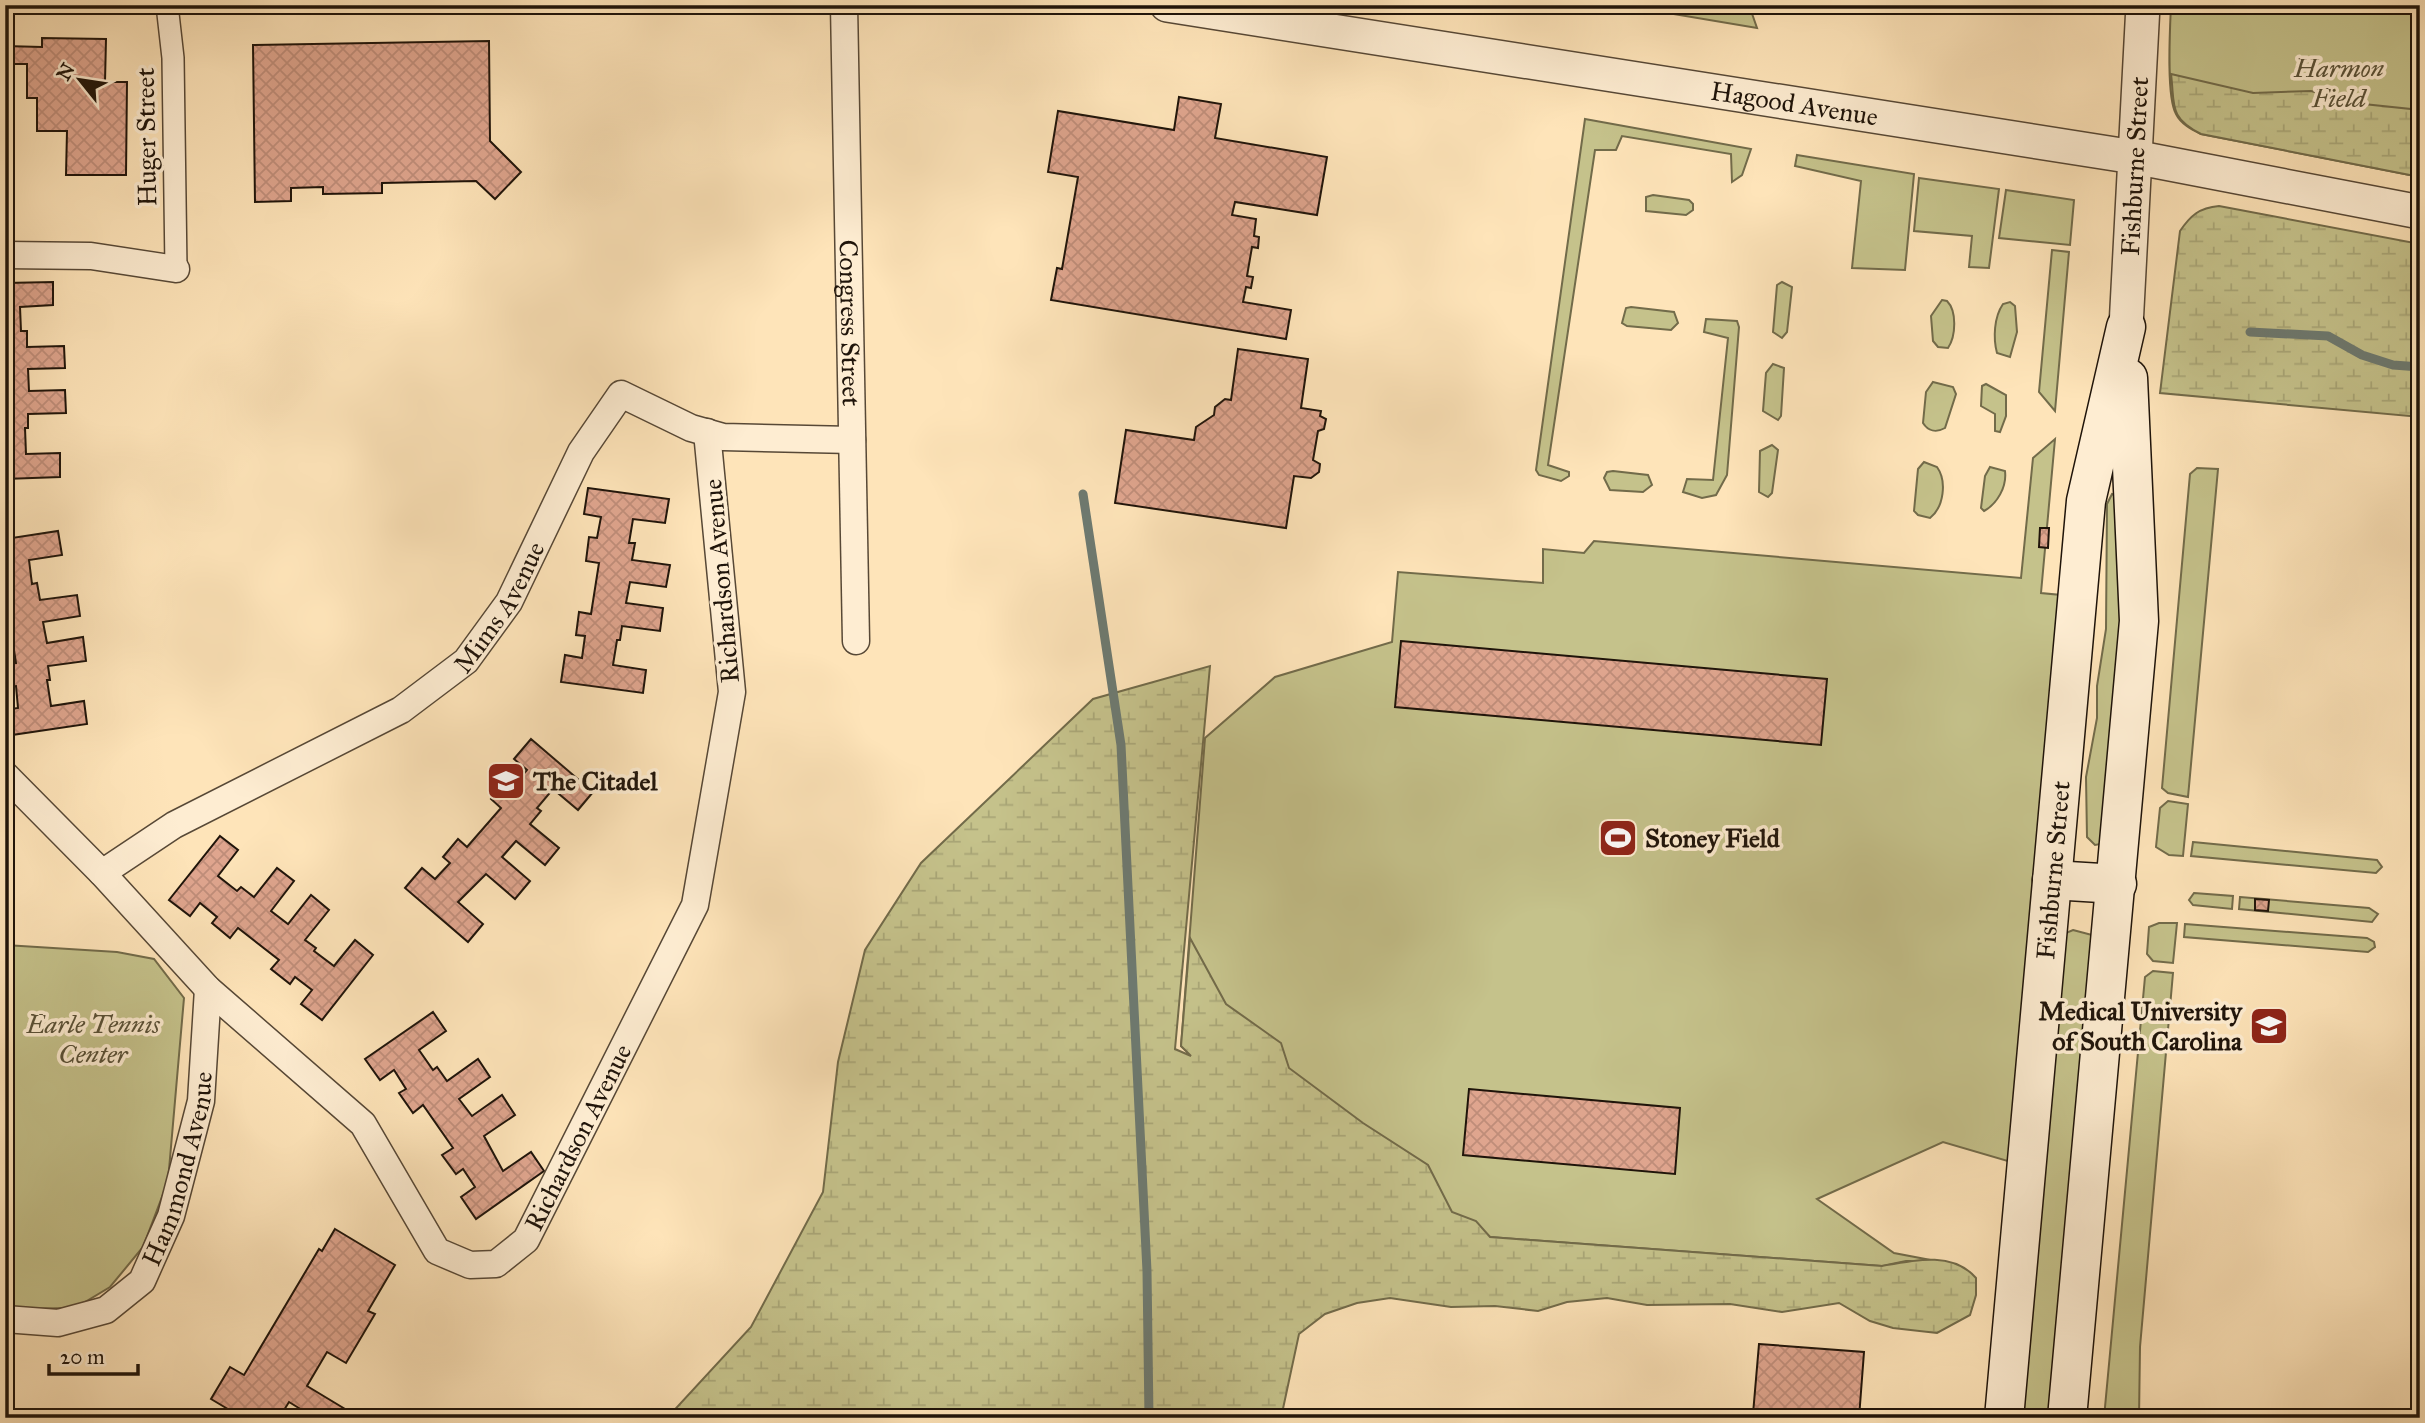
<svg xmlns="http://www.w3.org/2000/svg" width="2425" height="1423" font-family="'IM FELL Great Primer',serif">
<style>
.green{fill:#c5c28b;stroke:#726b4a;stroke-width:2}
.wetland{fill:url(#wetland-marsh);stroke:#726b4a;stroke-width:2}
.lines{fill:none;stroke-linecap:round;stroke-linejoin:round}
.stream{stroke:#6d7a71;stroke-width:9}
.building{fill:url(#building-cross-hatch);stroke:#1f140a;stroke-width:2}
.pedestrian-casing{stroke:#574836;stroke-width:24}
.minor-casing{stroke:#574836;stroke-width:29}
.tertiary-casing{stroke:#574836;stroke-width:36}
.secondary-casing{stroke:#1f140a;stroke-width:41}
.pedestrian{stroke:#feedd2;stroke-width:21}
.minor{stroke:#feedd2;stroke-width:26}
.tertiary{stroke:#feedd2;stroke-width:33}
.secondary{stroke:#feedd2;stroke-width:38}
.labels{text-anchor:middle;stroke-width:7;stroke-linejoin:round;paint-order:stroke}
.park-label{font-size:26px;font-style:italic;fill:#595137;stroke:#feedd2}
.street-label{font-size:26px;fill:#1f140a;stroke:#feedd2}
.poi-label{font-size:26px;font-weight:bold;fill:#1f140a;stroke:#feedd2;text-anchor:start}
</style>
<defs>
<pattern id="wetland-marsh" width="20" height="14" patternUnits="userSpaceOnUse" patternTransform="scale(1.75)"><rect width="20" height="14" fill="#c5c28b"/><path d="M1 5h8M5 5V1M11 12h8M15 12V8" fill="none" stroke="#a9a677"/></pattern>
<pattern id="building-cross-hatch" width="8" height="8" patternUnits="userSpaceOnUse" patternTransform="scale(1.75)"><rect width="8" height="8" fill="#dfa58e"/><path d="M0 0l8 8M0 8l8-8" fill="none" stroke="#bf8d79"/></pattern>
</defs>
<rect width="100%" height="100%" fill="#fee4b9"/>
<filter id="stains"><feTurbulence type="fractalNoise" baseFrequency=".00286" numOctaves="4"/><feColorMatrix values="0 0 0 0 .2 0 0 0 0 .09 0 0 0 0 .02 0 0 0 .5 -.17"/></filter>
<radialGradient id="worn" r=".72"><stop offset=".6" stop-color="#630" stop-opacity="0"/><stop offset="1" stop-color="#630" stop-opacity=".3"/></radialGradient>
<g class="green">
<path d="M1620,5H1749L1757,28Z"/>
<path d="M2171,5H2420V177L2201,134C2191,129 2181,124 2176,114C2166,96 2170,28 2171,5Z"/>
<path d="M1585,119L1751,149L1742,175L1732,182L1731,154L1622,136L1616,150H1595L1548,465L1569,472V476L1561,481L1539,475L1536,470Z"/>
<path d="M1797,155L1914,174L1905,270L1852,268L1861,181L1795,166Z"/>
<path d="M1919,178L1999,189L1989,268L1969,267L1972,236L1914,231Z"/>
<path d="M2006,190L2074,200L2070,245L1999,238Z"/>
<path d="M1653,195L1689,200L1693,204V210L1686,215L1646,211V197Z"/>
<path d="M2052,250L2069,252L2055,411L2039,392Z"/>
<path d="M1782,282L1792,287L1787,332L1782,338L1773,332L1777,285Z"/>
<path d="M1942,300L1947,301C1957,311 1956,336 1948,348L1938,347L1933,341L1931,316Z"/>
<path d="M2010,302L2015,306L2017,332L2010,357L1997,353C1993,338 1994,317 2003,304Z"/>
<path d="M1631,307L1674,312L1678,323L1671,330L1627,326L1622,323L1626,308Z"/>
<path d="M1706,319L1737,321L1739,327L1727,475L1716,495L1702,498L1683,492L1687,479L1713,480L1728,338L1704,332Z"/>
<path d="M1773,364L1784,368L1781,416L1778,420L1763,411L1766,373Z"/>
<path d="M1933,382L1953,387L1956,394L1945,428C1936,433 1928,431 1923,423L1926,392Z"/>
<path d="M1986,384L2006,395V416L2000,432L1995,431V414L1981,406L1982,386Z"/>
<path d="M2055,439L2041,593L2061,595L2011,1162L1943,1142L1817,1199L1894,1253L1936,1261H1906L1882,1266L1490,1237L1485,1232L1388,1225L1181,1046L1205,738L1275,677L1392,642L1398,572L1543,583V549L1584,553L1594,541L2021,578L2033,458Z"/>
<path d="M1772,445L1778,450L1772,493L1768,497L1759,492L1760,451Z"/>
<path d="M1924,462L1937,467C1947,481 1944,507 1930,518L1918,515L1914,511L1918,469Z"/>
<path d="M1990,467L2005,471C2007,487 1997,504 1984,511L1981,508L1985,476Z"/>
<path d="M2197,468L2218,469L2188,797L2168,793L2162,788L2190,474Z"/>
<path d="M1613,471L1648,475L1652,485L1643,492L1610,490L1604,478L1607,472Z"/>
<path d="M2112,494L2115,495L2122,620L2101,844L2095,845L2087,837L2086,777L2097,718V686L2106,629L2107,504Z"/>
<path d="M2168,801L2188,804L2183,856L2169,855L2156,847L2160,808Z"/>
<path d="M2193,842L2377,860L2382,867L2376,873L2191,856Z"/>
<path d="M2194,893L2233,896L2232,909L2193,905L2189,900Z"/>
<path d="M2240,897L2369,908L2378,914L2372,922L2239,909Z"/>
<path d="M2159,923H2177L2173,963L2153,961L2147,954L2149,927Z"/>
<path d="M2185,924L2367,938L2374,942L2375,947L2368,952L2184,937Z"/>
<path d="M2073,930L2092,935L2053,1418H2024L2025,1355L2066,933Z"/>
<path d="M5,945L117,952L154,959L184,998L168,1181L143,1247L110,1287L75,1308L5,1309Z"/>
<path d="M2153,971L2173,973L2140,1347L2139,1418H2104L2145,977Z"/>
</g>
<g class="wetland">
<path d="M2171,74L2253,93L2311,91L2354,103L2420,110V177L2201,134C2168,117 2175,105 2171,74Z"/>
<path d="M2219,206L2420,244V417L2160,393L2180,231C2191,215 2199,208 2219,206Z"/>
<path d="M1210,666L1175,1049L1191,1056L1181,1046L1190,938L1226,1004L1281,1043L1289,1068L1363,1123L1428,1165L1452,1212L1476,1221L1490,1237L1882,1266C1914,1260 1953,1251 1976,1278V1295L1970,1315L1937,1333L1893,1328L1870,1321L1839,1303L1782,1312L1730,1304L1647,1305L1607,1298L1567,1302L1538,1311L1495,1306L1451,1307L1390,1298L1357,1303L1325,1314L1299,1334L1281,1418H667L751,1327L823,1192L838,1062L865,950L921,863L1093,699Z"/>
</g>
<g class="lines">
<g class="stream">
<path d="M2250,332L2328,336L2362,355L2393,365L2420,367"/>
<path d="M1083,494L1121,745L1147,1271L1149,1418"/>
</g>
</g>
<g class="building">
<path d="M42,38L106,39L105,82H127L126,175H66L67,131H37V98H27V64H13V82H5V46L42,47Z"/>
<path d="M489,41L490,141L521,172L495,199L476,181L382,183V193L323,194V187L291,188V201L255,202L253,45Z"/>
<path d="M1179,97L1221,104L1215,138L1327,157L1317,215L1235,202L1232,215L1256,219L1254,236L1259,237L1258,248L1252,247L1247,276L1253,277L1251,288L1246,287L1243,302L1291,310L1286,339L1051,300L1057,268L1062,269L1078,177L1048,172L1058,111L1174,130Z"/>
<path d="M53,282V305L20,307L21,331H27V347L64,346L65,368L28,369L29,391L65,390L66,413L28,414V428H25L26,454L60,453V477L5,479V283Z"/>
<path d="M1238,349L1308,359L1301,408L1321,411L1320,416L1326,419L1324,429L1318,431L1313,460L1320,464L1319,472L1311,478L1294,476L1286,528L1115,503L1126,430L1194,440L1196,427L1214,415L1215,407L1225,399L1231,400Z"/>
<path d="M588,488L669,499L665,523L633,519L629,543H635L632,560L670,565L666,587L630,582L626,603L663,608L660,631L622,626L620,640H617L613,665L646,670L643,693L561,682L565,655L582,658L585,636L576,635L579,612L591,614L599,563L586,561L589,537L597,538L601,517L584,514Z"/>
<path d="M2040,528H2049L2048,548L2039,547Z"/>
<path d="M58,531L62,555L29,560L32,584L37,583L40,600L77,595L80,616L43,622L47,643L83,637L86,661L48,666L50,680H47L51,706L84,701L87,724L5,736V710L18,708L16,686L7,687L5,677V664L16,663L8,611L5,612V539Z"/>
<path d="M1401,641L1827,679L1821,745L1395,707Z"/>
<path d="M531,739L593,792L578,810L553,789L537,808L541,811L530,824L559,848L545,865L516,841L502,857L530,881L515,899L486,874L458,902L483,924L468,942L405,888L422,868L435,879L450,863L443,857L458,839L467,847L501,808L491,799L506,781L513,787L527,770L514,759Z"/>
<path d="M220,836L238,850L218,876L237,891L241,887L254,897L277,868L294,881L271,911L288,924L311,895L329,910L305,940L316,948L314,951L334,966L355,940L373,955L322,1020L301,1004L312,990L295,977L290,984L271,969L279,960L238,928L230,938L212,923L217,917L200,903L190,916L169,900Z"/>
<path d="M2255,899L2269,900L2268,911L2255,910Z"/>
<path d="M433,1012L446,1031L419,1050L433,1070L437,1067L447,1081L478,1059L490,1077L459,1099L472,1116L502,1095L515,1115L484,1136L503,1171L531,1152L544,1171L476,1219L461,1197L475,1187L463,1169L456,1174L442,1155L453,1148L423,1105L413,1113L399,1093L406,1089L394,1070L380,1080L365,1059Z"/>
<path d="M1469,1089L1680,1108L1675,1174L1463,1155Z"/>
<path d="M335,1229L395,1265L368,1311L375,1314L346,1363L327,1352L307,1386L355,1415L353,1418H297L302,1410L289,1402L279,1418H243L211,1399L230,1367L244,1375L319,1249L322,1251Z"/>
<path d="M1759,1344L1864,1352L1859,1418L1753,1414Z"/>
</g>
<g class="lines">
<g class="pedestrian-casing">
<path id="pedestrian" d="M167,5L173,58L176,269"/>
</g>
<g class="minor-casing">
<g id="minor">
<path id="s1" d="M844,5L856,641"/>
<path d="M5,255L91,256L176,269"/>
<path id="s2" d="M5,775L102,873L208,989L363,1124L437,1251L470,1265L496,1264L526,1240L695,905L732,692L707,432"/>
<path id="s3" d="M102,873L174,825L401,710L466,661L509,602L581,452L621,394L691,428L723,437L852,440"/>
<path id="s4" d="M5,1319L58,1323L106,1310L142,1281L171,1216L201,1101L208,989"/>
</g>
</g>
<g class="tertiary-casing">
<g id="tertiary">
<path id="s5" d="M1167,5L2134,157L2420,212"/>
<path id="s6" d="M2126,327L2143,5"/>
</g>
</g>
<g class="secondary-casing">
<g id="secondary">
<path d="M2052,880L2117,884"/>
<path id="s7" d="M2004,1418L2086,501L2126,327"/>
<path d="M2067,1418L2139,621L2128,378"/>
</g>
</g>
<use href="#pedestrian" class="pedestrian"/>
<use href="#minor" class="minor"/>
<use href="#tertiary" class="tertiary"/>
<use href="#secondary" class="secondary"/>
</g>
<defs>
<g id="university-square" transform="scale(2.0125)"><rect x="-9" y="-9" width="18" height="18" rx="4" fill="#8f2418" stroke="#feedd2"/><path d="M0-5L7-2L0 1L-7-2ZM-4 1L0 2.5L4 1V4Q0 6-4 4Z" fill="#fff"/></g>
<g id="stadium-square" transform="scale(2.0125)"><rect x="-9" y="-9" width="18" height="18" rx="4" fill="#8f2418" stroke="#feedd2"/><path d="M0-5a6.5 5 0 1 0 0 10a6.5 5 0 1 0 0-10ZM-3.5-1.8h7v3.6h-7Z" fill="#fff"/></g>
</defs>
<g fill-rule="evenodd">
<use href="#university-square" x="506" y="781"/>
<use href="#stadium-square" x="1618" y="838"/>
<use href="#university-square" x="2269" y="1026"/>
</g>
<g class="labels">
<g class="park-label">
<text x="2339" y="77">Harmon<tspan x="2339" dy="30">Field</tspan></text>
<text x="93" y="1033">Earle Tennis<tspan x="93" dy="30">Center</tspan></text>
</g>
<g class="street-label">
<text dy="9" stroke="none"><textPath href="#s5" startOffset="635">Hagood Avenue</textPath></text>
<text transform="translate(146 137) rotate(-91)" y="9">Huger Street</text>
<text dy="9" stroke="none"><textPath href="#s6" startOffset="161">Fishburne Street</textPath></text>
<text dy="9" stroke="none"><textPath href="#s1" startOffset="318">Congress Street</textPath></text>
<text transform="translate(721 581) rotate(-95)" y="9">Richardson Avenue</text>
<text dy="9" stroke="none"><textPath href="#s3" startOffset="486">Mims Avenue</textPath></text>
<text dy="9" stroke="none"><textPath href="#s7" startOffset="550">Fishburne Street</textPath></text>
<text dy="9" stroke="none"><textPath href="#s2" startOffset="863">Richardson Avenue</textPath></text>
<text dy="9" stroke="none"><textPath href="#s4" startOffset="268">Hammond Avenue</textPath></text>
</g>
<g class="poi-label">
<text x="533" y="790">The Citadel</text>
<text x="1645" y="847">Stoney Field</text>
<text x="2242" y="1020" text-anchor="end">Medical University<tspan x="2242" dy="30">of South Carolina</tspan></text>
</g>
</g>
<rect width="2425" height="1423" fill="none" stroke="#fee4b9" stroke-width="28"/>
<rect x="7" y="7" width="2411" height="1409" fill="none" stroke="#1f140a" stroke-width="3.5"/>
<rect x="14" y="14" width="2397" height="1395" fill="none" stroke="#1f140a" stroke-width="2"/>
<g transform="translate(80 80) rotate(300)" stroke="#feedd2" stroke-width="5" paint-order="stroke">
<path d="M0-5L12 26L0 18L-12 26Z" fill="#1f140a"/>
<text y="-10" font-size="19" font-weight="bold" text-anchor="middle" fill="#1f140a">N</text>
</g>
<path d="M49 1364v10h89v-10" fill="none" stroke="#1f140a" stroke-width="3.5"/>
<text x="60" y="1364" font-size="21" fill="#1f140a" stroke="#feedd2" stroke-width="5" paint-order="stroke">20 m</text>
<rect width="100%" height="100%" filter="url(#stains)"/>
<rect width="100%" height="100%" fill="url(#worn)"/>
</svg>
